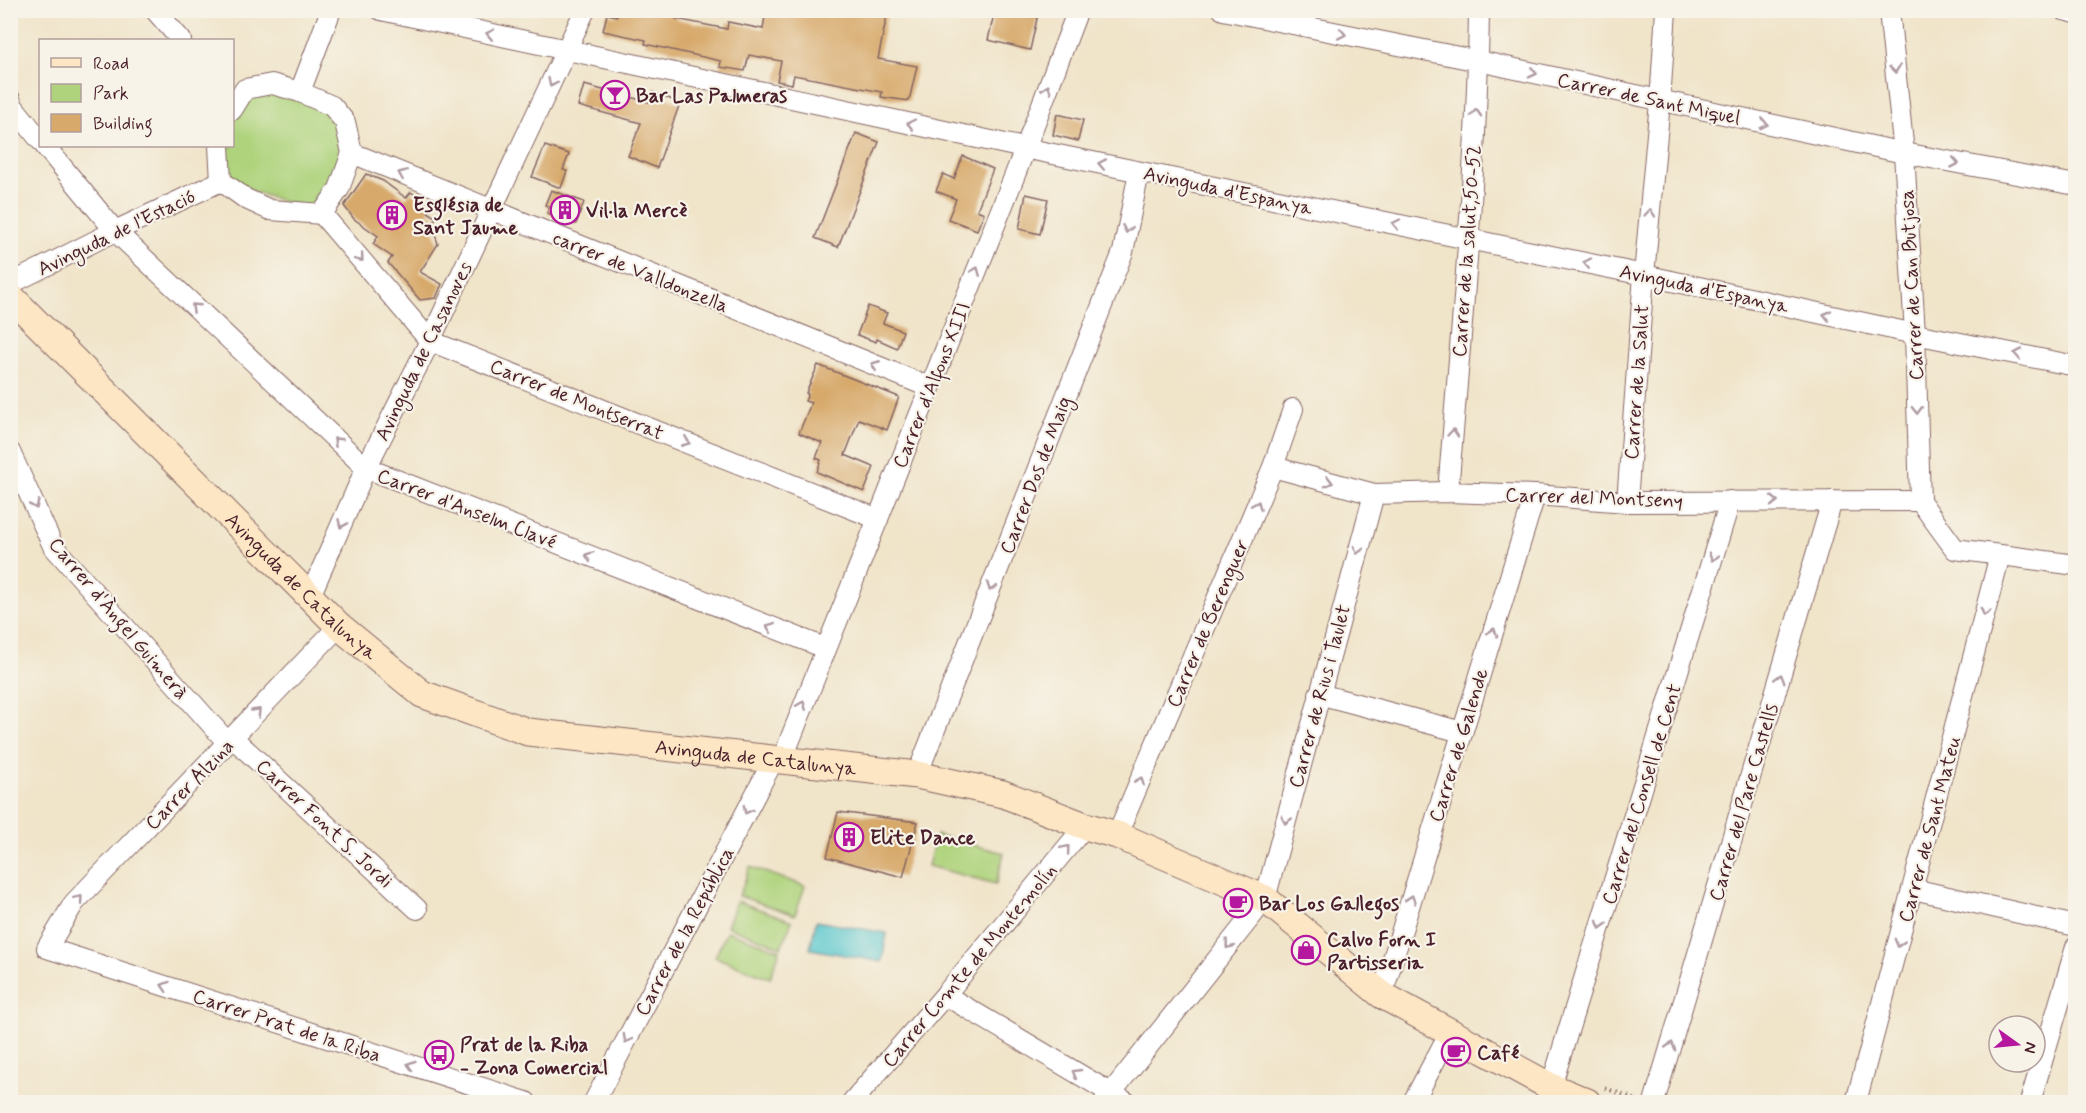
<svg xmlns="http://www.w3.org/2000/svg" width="2086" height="1113" font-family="Mynerve,sans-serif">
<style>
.green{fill:#aed37c;stroke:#7c7954;stroke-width:1.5}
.water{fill:#5ac7ce;stroke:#52737c;stroke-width:1.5}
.building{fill:#d7a96a}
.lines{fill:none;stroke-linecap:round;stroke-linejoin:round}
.street-casing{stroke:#846462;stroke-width:22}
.secondary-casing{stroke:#846462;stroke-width:29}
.path{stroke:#846462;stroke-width:4;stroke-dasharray:1.5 4.5;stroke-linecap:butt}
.street{stroke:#fff;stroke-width:20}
.secondary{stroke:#fce6c4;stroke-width:27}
.oneway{stroke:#ae9aa0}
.labels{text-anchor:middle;stroke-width:4.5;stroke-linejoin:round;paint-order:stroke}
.poi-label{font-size:20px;font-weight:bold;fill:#4a1f2b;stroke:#f7f3e8;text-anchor:start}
.street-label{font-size:20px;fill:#4a1f2b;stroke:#f7f3e8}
</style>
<rect width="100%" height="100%" fill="#f7f3e8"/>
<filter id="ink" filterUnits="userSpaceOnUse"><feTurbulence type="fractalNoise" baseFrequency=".0167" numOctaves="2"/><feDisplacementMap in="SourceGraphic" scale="12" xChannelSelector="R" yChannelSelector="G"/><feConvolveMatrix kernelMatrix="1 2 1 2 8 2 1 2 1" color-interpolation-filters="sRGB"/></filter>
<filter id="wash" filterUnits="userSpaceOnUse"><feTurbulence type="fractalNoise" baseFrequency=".008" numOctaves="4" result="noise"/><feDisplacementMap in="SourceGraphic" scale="24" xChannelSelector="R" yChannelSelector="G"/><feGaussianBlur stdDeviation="1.35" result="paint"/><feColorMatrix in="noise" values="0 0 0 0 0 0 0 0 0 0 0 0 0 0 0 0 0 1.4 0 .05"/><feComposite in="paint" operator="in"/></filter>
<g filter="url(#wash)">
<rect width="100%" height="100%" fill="#f0e4c9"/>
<g class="green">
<path d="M245,89L323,101L352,153L322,214L221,181L219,146H232L233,110Z"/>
<path d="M936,835L1004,853L996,884L928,866Z"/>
<path d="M750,867L805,886L795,915L739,896Z"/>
<path d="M737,901L792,921L781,947L727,926Z"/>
<path d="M727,931L780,950L770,978L715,957Z"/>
</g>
<path class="water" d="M816,921L887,933L882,962L810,949Z"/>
<g id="blocks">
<g class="building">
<path d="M618,10H678L676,19L727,29L728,22L763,29L766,10H888L878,59L917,66L909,101L881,97L882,92L794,75L792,84L777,81L781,61L749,55L745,71L720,67L721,61L645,44L646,40L603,31L607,14L617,16Z"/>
<path d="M995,10H1039L1030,50L988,40Z"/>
<path d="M584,85L649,102L653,92L680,103L657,168L628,156L641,123L578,106Z"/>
<path d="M1057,114L1083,120L1078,141L1053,135Z"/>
<path d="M856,133L879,142L838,247L815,238Z"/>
<path d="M545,146L569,154L563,170L567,171L561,188L532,177Z"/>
<path d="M963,156L993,169L977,210L984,213L977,230L948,219L956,199L936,191L943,174L954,179Z"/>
<path d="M366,174L383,181L406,198L411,192L432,208L428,212L436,218L432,224L438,244L420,272L442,284L436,298L420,300L388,263L392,257L373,244L378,236L354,219L344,206Z"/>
<path d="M551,190L584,202L576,224L547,213L549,207L545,205Z"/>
<path d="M1026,194L1048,199L1040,234L1019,229Z"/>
<path d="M868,306L887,313L883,323L903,331L897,348L877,339L876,342L857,335Z"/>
<path d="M818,365L899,397L887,430L859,419L845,455L874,467L864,492L817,472L821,460L816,458L822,443L799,433L811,403L805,401L808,394L806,393Z"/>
<path d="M838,812L918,822L903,877L827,857Z"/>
</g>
</g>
</g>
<g filter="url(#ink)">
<use href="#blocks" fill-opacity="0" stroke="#846462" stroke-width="1.5"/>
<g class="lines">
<g class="street-casing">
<g id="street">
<path d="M155,10L181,40"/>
<path d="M381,10L1024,148L1644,275L1915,334L2076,366"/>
<path d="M1223,10L1479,61L1904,153L2076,185"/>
<path d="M1889,10L1904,153L1915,334L1920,501L1955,549L2076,565"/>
<path d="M2064,10L2076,13"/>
<path d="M300,92L331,10"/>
<path d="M10,99L12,105L40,140"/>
<path d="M45,146L115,231L366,468L825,648"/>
<path d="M219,146L221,181"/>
<path d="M352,153L929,387"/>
<path d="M221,181L246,199L270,210L322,214L339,189L352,153L345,122L332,106L300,92L272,84L245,89L232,110"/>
<path d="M322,214L430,341L878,519"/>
<path d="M10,284L115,231L221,181"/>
<path d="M10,452L53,546L227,742"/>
<path d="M1273,467L1374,494L1448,492L1535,495L1627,502L1920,501"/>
<path d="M1448,492C1461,331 1477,171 1479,10"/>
<path d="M1627,502L1644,275L1660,102L1666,10"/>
<path d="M310,596L366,468L430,341L585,10"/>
<path d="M339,626L74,903L47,948L526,1102"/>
<path d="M1319,694L1462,732"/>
<path d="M233,738L417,909"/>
<path d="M782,760L1018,167L1078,10"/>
<path d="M917,775L1123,252L1139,172"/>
<path d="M1117,835L1273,467L1293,409"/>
<path d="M1913,889L2076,926"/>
<path d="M945,995L1126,1102"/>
<path d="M1382,995L1535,495"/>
<path d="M1551,1087L1730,501"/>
<path d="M594,1102L774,759"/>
<path d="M852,1102L945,995L1085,826"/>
<path d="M1104,1102L1265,899L1374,494"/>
<path d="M1413,1102L1450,1032"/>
<path d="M1654,1102L1832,501"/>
<path d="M1856,1102L2000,555"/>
<path d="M2030,1102L2076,947"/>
</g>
</g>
<g class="secondary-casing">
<g id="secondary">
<path id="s1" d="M10,296L339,626L422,694L528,732L917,775L1003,794L1085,826L1117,835L1265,899L1382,995L1551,1087L1587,1102"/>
</g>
</g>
<path class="path" d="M1605,1088L1637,1100"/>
<use href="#street" class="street"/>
<use href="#secondary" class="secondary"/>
</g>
<defs><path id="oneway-chevron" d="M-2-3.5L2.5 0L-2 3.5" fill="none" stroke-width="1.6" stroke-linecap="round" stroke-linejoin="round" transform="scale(1.5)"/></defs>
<g class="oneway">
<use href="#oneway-chevron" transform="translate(490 34) rotate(-168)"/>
<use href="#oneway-chevron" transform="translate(1342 34) rotate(11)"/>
<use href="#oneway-chevron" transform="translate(1895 69) rotate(84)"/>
<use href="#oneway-chevron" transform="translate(1533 73) rotate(13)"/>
<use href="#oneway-chevron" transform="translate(552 83) rotate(115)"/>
<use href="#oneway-chevron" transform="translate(1047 89) rotate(-69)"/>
<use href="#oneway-chevron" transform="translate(1476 113) rotate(-87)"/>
<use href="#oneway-chevron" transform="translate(911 124) rotate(-168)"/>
<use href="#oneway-chevron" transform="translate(1764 124) rotate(12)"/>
<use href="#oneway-chevron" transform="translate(1955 163) rotate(10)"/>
<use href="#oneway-chevron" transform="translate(1102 164) rotate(-169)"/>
<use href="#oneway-chevron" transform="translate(402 174) rotate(-157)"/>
<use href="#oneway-chevron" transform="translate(1650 213) rotate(-85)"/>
<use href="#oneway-chevron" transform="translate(1396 224) rotate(-168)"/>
<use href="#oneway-chevron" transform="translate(1127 229) rotate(101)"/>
<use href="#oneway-chevron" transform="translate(360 258) rotate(50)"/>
<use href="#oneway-chevron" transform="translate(1587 263) rotate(-168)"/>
<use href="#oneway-chevron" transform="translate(976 271) rotate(-68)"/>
<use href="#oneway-chevron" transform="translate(195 307) rotate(-137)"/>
<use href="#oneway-chevron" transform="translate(1827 315) rotate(-168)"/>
<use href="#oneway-chevron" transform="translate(2018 354) rotate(-169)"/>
<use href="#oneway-chevron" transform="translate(875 365) rotate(-158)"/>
<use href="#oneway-chevron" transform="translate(1917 410) rotate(89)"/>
<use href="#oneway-chevron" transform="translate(1453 433) rotate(-85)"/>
<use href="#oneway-chevron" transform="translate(337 441) rotate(-137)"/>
<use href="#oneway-chevron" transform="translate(686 442) rotate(22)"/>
<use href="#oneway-chevron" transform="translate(1329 482) rotate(15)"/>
<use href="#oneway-chevron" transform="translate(1774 501)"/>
<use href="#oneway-chevron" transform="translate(35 505) rotate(66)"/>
<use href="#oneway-chevron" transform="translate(1257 505) rotate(-67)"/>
<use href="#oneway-chevron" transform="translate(342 524) rotate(114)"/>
<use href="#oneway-chevron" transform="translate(1358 550) rotate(105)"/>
<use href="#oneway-chevron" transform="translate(589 556) rotate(-159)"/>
<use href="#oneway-chevron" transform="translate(1713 557) rotate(107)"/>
<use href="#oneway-chevron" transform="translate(991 587) rotate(111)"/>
<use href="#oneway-chevron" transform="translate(1985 612) rotate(105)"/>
<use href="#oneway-chevron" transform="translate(770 627) rotate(-159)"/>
<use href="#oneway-chevron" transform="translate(1493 632) rotate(-73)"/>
<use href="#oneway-chevron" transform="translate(1780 678) rotate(-74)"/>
<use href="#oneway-chevron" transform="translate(802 705) rotate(-68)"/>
<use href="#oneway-chevron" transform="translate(257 712) rotate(-46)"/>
<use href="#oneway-chevron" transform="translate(1140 781) rotate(-67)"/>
<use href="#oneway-chevron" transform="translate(747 810) rotate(118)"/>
<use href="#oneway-chevron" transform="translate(1286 820) rotate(105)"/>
<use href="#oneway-chevron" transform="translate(1066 849) rotate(-50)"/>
<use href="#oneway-chevron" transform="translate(79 899) rotate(-49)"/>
<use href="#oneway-chevron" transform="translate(1411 899) rotate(-73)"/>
<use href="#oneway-chevron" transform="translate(1601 925) rotate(107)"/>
<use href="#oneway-chevron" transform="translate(1899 943) rotate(105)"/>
<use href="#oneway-chevron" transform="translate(1229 945) rotate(128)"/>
<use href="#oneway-chevron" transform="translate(165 986) rotate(-162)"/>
<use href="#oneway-chevron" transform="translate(627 1039) rotate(118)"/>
<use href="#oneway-chevron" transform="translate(1671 1046) rotate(-74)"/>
<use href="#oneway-chevron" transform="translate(411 1065) rotate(-162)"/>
<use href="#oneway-chevron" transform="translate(1076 1073) rotate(-150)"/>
</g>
</g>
<defs>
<g id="bar-ring" transform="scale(1.5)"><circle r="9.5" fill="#f7f3e8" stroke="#b5179e" stroke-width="1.5"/><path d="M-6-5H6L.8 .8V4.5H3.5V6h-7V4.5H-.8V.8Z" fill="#b5179e"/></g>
<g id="building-ring" transform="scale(1.5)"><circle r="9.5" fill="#f7f3e8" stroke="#b5179e" stroke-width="1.5"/><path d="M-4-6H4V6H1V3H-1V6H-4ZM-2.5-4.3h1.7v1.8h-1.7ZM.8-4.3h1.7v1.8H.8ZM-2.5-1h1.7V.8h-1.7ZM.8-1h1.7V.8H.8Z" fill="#b5179e"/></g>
<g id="cafe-ring" transform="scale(1.5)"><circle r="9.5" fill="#f7f3e8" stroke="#b5179e" stroke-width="1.5"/><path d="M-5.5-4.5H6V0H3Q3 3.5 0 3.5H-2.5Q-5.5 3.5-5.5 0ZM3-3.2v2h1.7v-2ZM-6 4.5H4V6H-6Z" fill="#b5179e"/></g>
<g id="shop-ring" transform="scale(1.5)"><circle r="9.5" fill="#f7f3e8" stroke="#b5179e" stroke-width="1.5"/><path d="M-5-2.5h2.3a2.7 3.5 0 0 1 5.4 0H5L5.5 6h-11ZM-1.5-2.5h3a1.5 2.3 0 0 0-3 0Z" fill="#b5179e"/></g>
<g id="bus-ring" transform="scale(1.5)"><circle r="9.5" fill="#f7f3e8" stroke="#b5179e" stroke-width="1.5"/><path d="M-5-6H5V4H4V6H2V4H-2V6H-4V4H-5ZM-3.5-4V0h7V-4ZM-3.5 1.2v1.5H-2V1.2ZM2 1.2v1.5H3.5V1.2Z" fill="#b5179e"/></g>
</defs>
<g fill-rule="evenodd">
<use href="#bar-ring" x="615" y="95"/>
<use href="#building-ring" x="565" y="210"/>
<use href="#building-ring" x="392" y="215"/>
<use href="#building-ring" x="849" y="837"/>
<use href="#cafe-ring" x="1238" y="903"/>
<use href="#shop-ring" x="1306" y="950"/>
<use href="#cafe-ring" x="1456" y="1052"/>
<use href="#bus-ring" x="439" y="1055"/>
</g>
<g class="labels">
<g class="poi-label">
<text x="636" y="102">Bar Las Palmeras</text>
<text x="413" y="211">Església de<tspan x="413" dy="23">Sant Jaume</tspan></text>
<text x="586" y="217">Vil·la Mercè</text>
<text x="870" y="844">Elite Dance</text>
<text x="1259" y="910">Bar Los Gallegos</text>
<text x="1327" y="946">Calvo Forn I<tspan x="1327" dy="23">Partisseria</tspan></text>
<text x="460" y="1051">Prat de la Riba<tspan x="460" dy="23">- Zona Comercial</tspan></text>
<text x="1477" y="1059">Café</text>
</g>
<g class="street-label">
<text transform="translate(1649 98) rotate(12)" y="7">Carrer de Sant Miquel</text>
<text transform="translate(1228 190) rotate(12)" y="7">Avinguda d'Espanya</text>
<text transform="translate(116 232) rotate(-26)" y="7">Avinguda de l'Estació</text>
<text transform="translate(1466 251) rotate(-86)" y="7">Carrer de la salut,50-52</text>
<text transform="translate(641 271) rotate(22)" y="7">carrer de Valldonzella</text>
<text transform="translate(1911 285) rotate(-93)" y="7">Carrer de Can Butjosa</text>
<text transform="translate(1704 288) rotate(12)" y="7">Avinguda d'Espanya</text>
<text transform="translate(423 351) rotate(-64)" y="7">Avinguda de Casanoves</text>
<text transform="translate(1636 382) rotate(-86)" y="7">Carrer de la Salut</text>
<text transform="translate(931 385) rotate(-68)" y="7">Carrer d'Alfons XIII</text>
<text transform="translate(577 399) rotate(22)" y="7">Carrer de Montserrat</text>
<text transform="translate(1035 475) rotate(-69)" y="7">Carrer Dos de Maig</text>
<text transform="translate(1594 497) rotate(2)" y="7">Carrer del Montseny</text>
<text transform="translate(467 508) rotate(21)" y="7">Carrer d'Anselm Clavé</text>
<text dy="7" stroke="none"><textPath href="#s1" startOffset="411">Avinguda de Catalunya</textPath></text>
<text transform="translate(119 618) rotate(50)" y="7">Carrer d'Àngel Guimerà</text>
<text transform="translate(1207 623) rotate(-67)" y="7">Carrer de Berenguer</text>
<text transform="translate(1319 696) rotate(-75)" y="7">Carrer de Rius i Taulet</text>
<text transform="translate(1458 745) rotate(-73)" y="7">Carrer de Galende</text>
<text dy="7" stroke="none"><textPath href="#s1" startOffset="915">Avinguda de Catalunya</textPath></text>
<text transform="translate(189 784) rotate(-46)" y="7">Carrer Alzina</text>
<text transform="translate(1641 794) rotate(-73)" y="7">Carrer del Consell de Cent</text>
<text transform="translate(1743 802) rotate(-74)" y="7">Carrer del Pare Castells</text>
<text transform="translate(325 823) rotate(43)" y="7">Carrer Font S. Jordi</text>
<text transform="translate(1929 829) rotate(-75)" y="7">Carrer de Sant Mateu</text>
<text transform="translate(684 931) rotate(-62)" y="7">Carrer de la República</text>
<text transform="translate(969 965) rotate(-50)" y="7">Carrer Comte de Montemolín</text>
<text transform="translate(287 1025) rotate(18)" y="7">Carrer Prat de la Riba</text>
</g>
</g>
<rect width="2086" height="1113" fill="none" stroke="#f7f3e8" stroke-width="36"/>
<rect x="39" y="39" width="195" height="108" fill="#f7f3e8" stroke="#b29e9c" stroke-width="1.5"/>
<rect x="51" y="58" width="30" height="9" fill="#fce6c4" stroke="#b29e9c" stroke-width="1.5"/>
<text x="93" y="69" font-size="18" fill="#4a1f2b">Road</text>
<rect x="51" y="84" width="30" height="18" fill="#aed37c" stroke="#b29e9c" stroke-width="1.5"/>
<text x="93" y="99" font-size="18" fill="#4a1f2b">Park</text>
<rect x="51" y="114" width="30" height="18" fill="#d7a96a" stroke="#b29e9c" stroke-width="1.5"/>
<text x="93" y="129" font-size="18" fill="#4a1f2b">Building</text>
<g transform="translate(2017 1044) rotate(105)"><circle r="28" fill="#f7f3e8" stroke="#b29e9c" stroke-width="1.5"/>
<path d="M0-4.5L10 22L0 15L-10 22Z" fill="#b5179e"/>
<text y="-9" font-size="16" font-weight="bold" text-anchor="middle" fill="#4a1f2b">N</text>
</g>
</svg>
